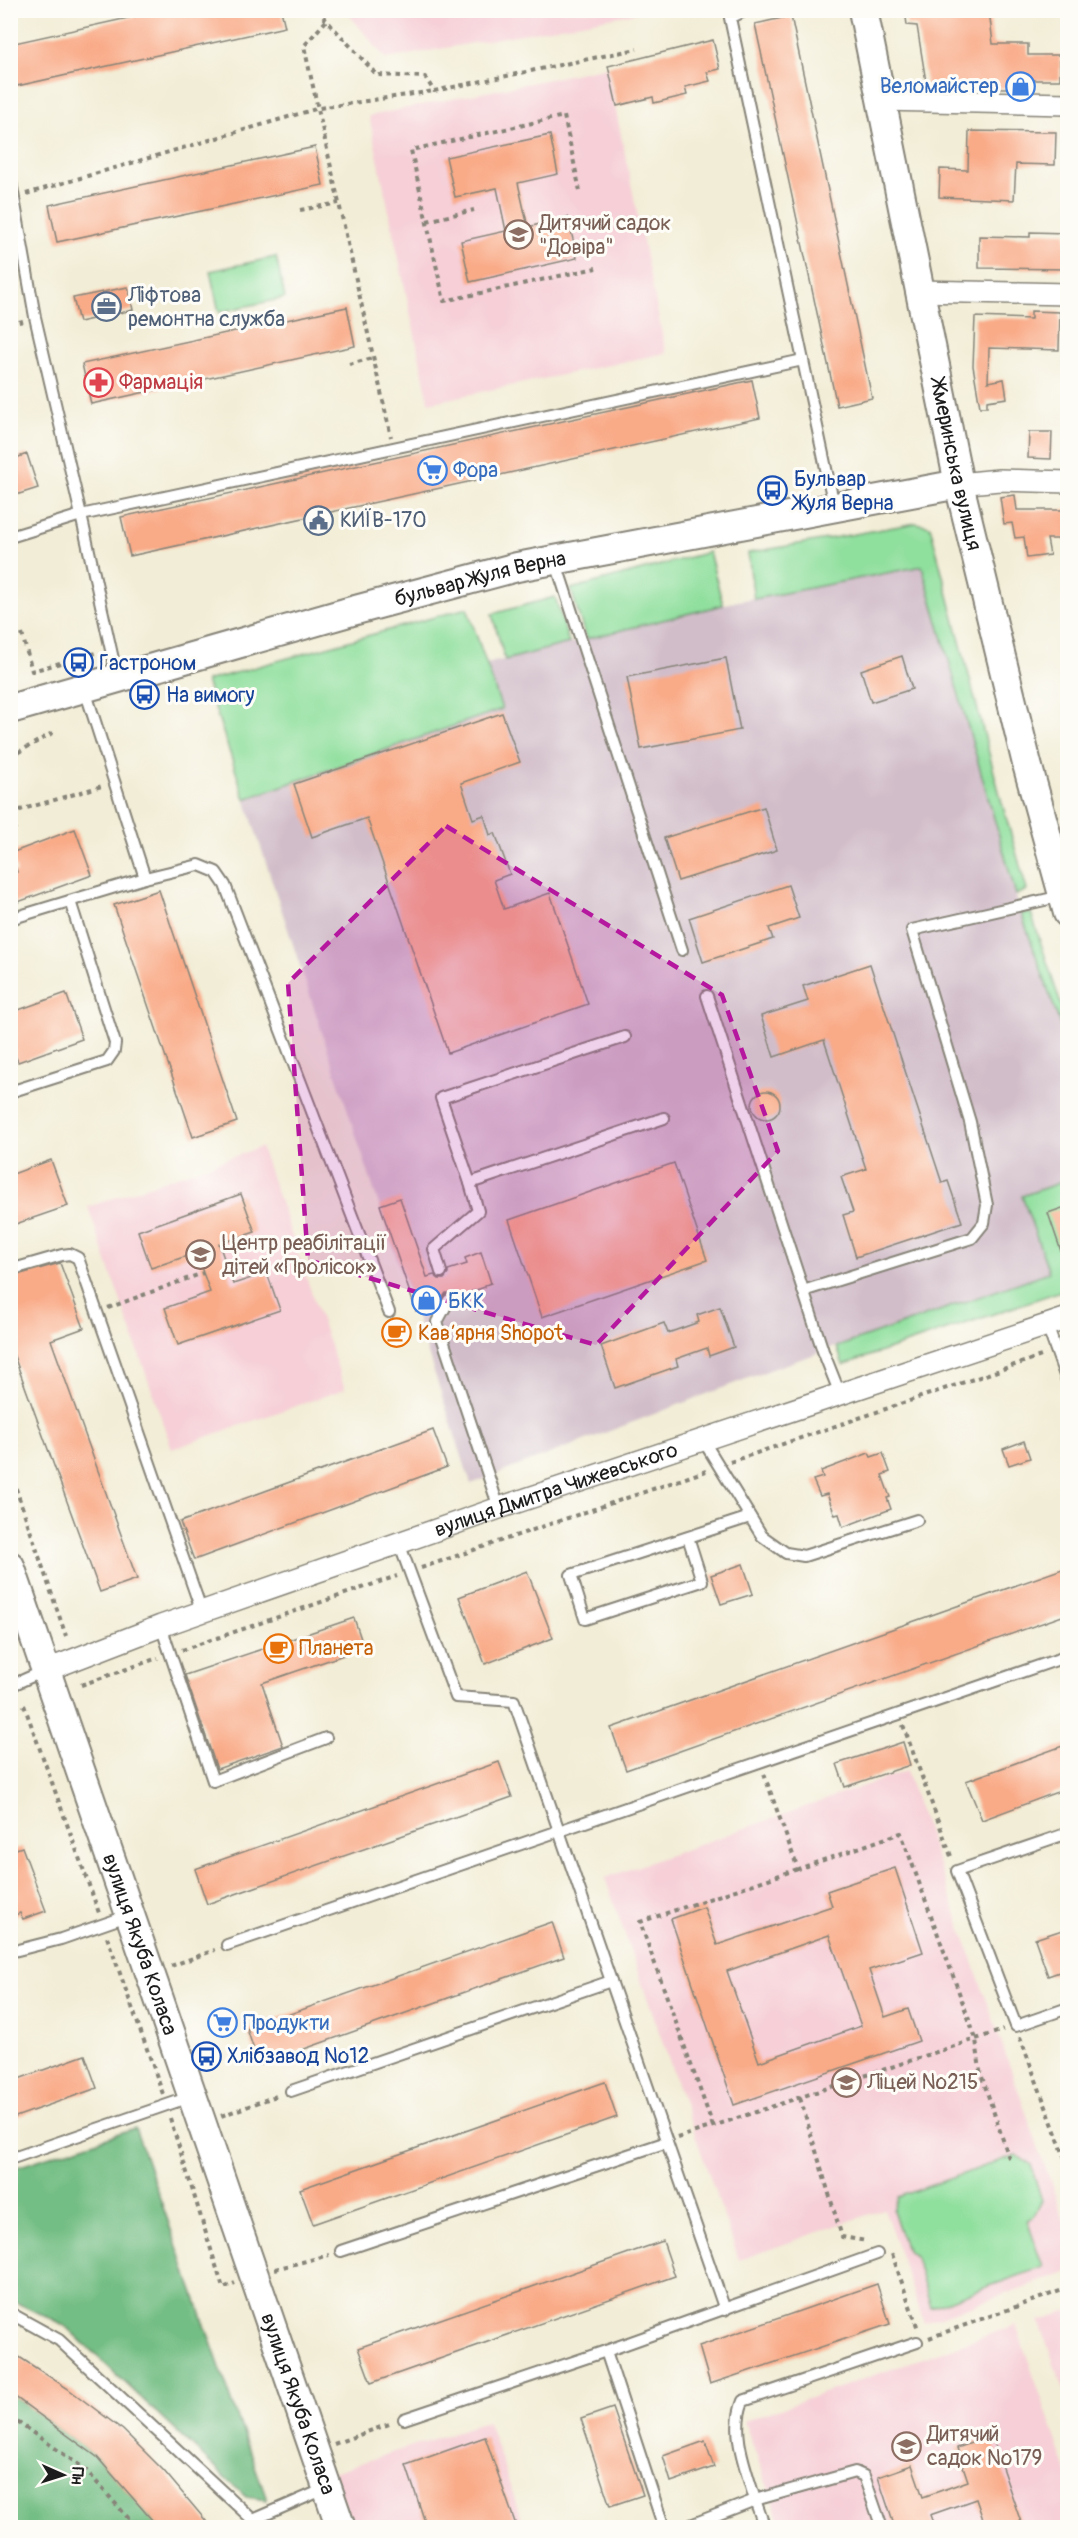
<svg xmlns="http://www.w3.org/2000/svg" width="1078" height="2538" font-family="Pangolin,sans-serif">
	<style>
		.built { fill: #f6cfd7 }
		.industrial { fill: #d1bdc9 }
		.green { fill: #8fdf9d; stroke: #567e5c; stroke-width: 1.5 }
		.forest { fill: #73be84; stroke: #486d50; stroke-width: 1.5 }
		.building { fill: #f9aa87; fill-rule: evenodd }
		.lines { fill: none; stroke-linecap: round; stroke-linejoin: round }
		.lane-casing { stroke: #878479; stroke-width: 14 }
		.street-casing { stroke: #878479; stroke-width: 24 }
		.secondary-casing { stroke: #878479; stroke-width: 32 }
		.path { stroke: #878479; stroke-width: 4; stroke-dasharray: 4.5 4.5; stroke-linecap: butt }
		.lane { stroke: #fff; stroke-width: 10 }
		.street { stroke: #fff; stroke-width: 21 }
		.secondary { stroke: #fff; stroke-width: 28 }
		.marked { fill: #b5179e; fill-opacity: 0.2; stroke: #b5179e; stroke-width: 4.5; stroke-dasharray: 12 8; stroke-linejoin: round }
		.labels { text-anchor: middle; stroke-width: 6; stroke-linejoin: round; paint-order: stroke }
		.shop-label { font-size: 21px; fill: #366cbe; stroke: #fdfcf7; text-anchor: start }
		.education-label { font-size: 21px; fill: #785e54; stroke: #fdfcf7; text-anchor: start }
		.service-label { font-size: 21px; fill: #4e5e75; stroke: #fdfcf7; text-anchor: start }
		.health-label { font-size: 21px; fill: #be3a42; stroke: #fdfcf7; text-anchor: start }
		.street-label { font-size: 21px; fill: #1c1c1c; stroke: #fdfcf7 }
		.transit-label { font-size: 21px; fill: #164399; stroke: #fdfcf7; text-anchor: start }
		.food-label { font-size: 21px; fill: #c56008; stroke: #fdfcf7; text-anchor: start }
	</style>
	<rect width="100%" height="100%" fill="#fdfcf7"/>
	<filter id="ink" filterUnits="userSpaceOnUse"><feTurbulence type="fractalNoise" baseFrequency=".0167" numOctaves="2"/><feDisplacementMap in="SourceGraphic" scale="12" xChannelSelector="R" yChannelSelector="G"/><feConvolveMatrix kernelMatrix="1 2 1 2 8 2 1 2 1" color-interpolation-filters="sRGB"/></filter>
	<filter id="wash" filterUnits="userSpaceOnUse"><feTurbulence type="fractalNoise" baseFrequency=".008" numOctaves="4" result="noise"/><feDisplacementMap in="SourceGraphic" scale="24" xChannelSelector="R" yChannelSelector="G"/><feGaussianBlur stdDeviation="1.35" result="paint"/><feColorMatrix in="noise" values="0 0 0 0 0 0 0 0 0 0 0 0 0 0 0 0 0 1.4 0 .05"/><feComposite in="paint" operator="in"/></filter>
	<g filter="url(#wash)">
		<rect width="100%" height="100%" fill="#f2edd6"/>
		<g class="built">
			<polygon points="346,11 647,11 386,59"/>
			<polygon points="607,67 666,353 429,403 369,116"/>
			<polygon points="261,1147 345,1389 172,1449 88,1207"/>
			<polygon points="906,1771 1067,2229 1067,2272 924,2323 884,2209 739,2260 605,1878"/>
			<polygon points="1067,2311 1068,2311 1067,2401 1039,2321"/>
			<polygon points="1016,2325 1067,2471 1067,2527 782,2527 744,2421"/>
			<polygon points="488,2421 524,2527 352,2527 333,2472"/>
		</g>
		<polygon class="industrial" points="922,566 1018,905 1067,1044 1067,1180 1022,1196 1050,1272 775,1368 471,1484 245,799 502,709 486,664 738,601"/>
		<g class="green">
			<polygon points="276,257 285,298 219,312 210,271"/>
			<polygon points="916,523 930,526 1002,803 1027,890 1016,895 922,566 754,599 748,553"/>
			<polygon points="709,552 723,605 586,639 571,589"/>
			<polygon points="555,597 569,643 505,660 492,614"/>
			<polygon points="467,608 502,709 245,799 206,681"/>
			<polygon points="1021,913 1031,913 1067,1023 1067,1044"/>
			<polygon points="1067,1180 1067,1289 843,1365 837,1347 1049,1272 1022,1196"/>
			<polygon points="1016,2155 1031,2165 1042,2201 1033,2217 1027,2220 1043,2267 931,2307 915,2257 906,2250 893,2210 898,2197"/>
		</g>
		<g class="forest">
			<polygon points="135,2128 267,2500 246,2497 65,2326 11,2300 11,2169"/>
			<polygon points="10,2393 97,2457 159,2527 11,2527"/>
		</g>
		<g id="blocks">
			<g class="building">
				<polygon points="164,10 281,10 285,27 17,86 10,57 10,44"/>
				<polygon points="905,10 989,10 993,44 1028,44 1028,55 1060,55 1060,80 1028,80 1028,90 1010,90 1010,88 927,88 917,26 907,25"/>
				<polygon points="791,16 872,398 837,406 755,24"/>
				<polygon points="713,40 720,69 707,72 710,81 685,87 687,95 654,103 653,97 617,106 608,66"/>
				<polygon points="969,131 1056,132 1055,165 1016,164 1014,200 939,197 940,169 968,170"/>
				<polygon points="550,135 558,174 518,183 528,227 568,217 577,258 470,282 461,241 506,231 497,188 455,197 446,157"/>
				<polygon points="315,147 323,185 57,242 49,205"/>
				<polygon points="1030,232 1066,233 1066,269 979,268 979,236 1030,237"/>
				<polygon points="128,287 133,310 79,322 73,298"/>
				<polygon points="347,307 355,346 91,404 82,364"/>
				<polygon points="1031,311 1060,312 1059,350 989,348 988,382 1004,379 1007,398 987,401 987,407 980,407 973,366 975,317 1031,319"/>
				<polygon points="752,380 760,418 130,556 121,517"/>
				<polygon points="1029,432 1052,432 1051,459 1028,458"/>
				<polygon points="27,454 38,488 10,497 10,460"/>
				<polygon points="1015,495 1017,510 1068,510 1068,539 1047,539 1050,555 1027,558 1024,537 1015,538 1012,523 1004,524 1000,497"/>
				<polygon points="902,656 912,689 871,702 861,670"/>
				<polygon points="726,658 740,730 641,749 627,677"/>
				<polygon points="502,713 520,762 461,783 473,819 484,815 490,835 495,833 510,874 494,880 504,909 550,893 588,1004 448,1053 367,818 312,837 294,784"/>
				<polygon points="764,807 777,850 678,881 664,838"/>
				<polygon points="75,829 92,875 10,905 10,874 17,872 11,853"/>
				<polygon points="788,885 799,918 769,928 773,939 703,962 689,918"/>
				<polygon points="159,890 237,1122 193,1137 114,905"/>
				<polygon points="870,964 942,1183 948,1181 962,1222 856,1257 843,1215 853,1212 841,1177 866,1169 824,1040 774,1057 761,1016 808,1001 803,986"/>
				<polygon points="66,993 82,1039 18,1062 15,1055 10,1057 10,1013"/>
				<circle cx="766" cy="1105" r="14"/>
				<polygon points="51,1160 68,1206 10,1226 10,1175"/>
				<polygon points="674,1163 707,1260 542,1317 509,1220"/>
				<polygon points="241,1194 255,1232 219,1244 233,1284 267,1273 280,1310 178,1345 165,1308 210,1292 196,1253 151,1268 138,1231"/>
				<polygon points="400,1198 427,1277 434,1275 439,1279 444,1279 448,1274 448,1270 467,1264 465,1258 481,1252 491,1283 485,1285 485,1287 456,1297 452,1293 446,1293 439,1303 416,1311 380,1205"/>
				<polygon points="1068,1206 1068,1262 1065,1263 1048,1213"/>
				<polygon points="60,1263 84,1328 51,1340 137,1579 100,1592 10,1345 10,1277"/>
				<polygon points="720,1307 734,1347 709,1356 707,1348 676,1359 678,1366 615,1388 601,1346 664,1323 668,1333 699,1322 697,1315"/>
				<polygon points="433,1430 447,1467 194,1560 180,1522"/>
				<polygon points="1024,1441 1030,1458 1009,1465 1003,1449"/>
				<polygon points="869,1453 871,1457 883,1453 890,1472 882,1475 890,1497 887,1498 891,1509 843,1527 839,1514 835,1515 827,1494 820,1496 813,1480 823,1477 821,1471"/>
				<polygon points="743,1564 753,1594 721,1604 711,1575"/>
				<polygon points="1068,1567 1068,1614 626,1770 611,1728"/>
				<polygon points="527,1571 553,1638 485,1664 459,1597"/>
				<polygon points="354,1618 364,1648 262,1683 283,1746 217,1769 185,1675"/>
				<polygon points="903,1742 910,1765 845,1787 837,1764"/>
				<polygon points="1068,1744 1068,1788 982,1820 966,1781"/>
				<polygon points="499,1762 512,1797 207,1904 195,1869"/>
				<polygon points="22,1847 46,1911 23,1919 20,1913 10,1917 10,1851"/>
				<path d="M 895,1868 L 923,1952 L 869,1970 L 885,2017 L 908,2009 L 919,2041 L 734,2105 L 671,1919 L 704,1907 L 717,1945 L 832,1906 L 827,1891 ZM 829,1935 L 861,2026 L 759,2062 L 727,1971 Z"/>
				<polygon points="552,1922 564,1957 259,2065 247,2029"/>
				<polygon points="1068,1928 1068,1969 1048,1976 1035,1939"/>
				<polygon points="85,2055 97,2088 10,2119 10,2082"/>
				<polygon points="605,2082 617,2117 313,2224 300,2189"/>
				<polygon points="663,2241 675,2276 371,2383 358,2348"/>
				<polygon points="877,2284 890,2324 710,2384 699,2346"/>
				<polygon points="10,2351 67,2388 123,2430 164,2471 212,2528 159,2528 97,2457 10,2393"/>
				<polygon points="613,2408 643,2495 610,2506 581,2419"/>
				<polygon points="991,2436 1023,2528 986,2528 976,2499 930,2515 935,2528 895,2528 878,2477 912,2465 923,2497 968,2481 957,2448"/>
				<polygon points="485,2437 517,2528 427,2528 406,2465"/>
				<polygon points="705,2441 714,2467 671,2482 663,2456"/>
			</g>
		</g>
	</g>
	<g filter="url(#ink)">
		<use href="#blocks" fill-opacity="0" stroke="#878479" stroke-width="1.5"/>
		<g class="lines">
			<defs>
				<g id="lane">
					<polyline points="746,10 730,18 834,506"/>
					<polyline points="10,176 35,317 81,515 10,537"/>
					<polyline points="555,560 682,950"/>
					<polyline points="117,677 81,515 803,360"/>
					<polyline points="85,690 145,878"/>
					<polyline points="10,919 145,878 199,865 216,872 225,885 389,1312"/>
					<polyline points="707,996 823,1351 840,1394"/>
					<polyline points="625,1037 441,1098 470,1183 664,1118"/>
					<polyline points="10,1092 107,1061 114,1051 115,1043 70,901"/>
					<polyline points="10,1270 62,1255 70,1254 78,1258 202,1612"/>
					<polyline points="441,1272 434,1249 478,1211 470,1183"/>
					<polyline points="803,1291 972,1238 984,1223 987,1205 970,1122 912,930 1062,896"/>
					<polyline points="449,1300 437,1322 499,1508"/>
					<polyline points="1047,1325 1068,1384"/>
					<polyline points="703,1440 762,1536 786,1553 804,1556 917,1520"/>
					<polyline points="688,1537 702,1581 585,1619 571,1575 750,1517"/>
					<polyline points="399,1543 456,1697 514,1701 725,2310"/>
					<polyline points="161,1626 213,1781 326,1738"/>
					<polyline points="10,1686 46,1670"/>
					<polyline points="1068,1833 957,1871 1016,2026 1068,2008"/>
					<polyline points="227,1945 1068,1656"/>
					<polyline points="10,1952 61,1939 130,1915"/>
					<polyline points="291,2091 611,1981"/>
					<polyline points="10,2159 190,2097"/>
					<polyline points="341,2251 667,2142"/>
					<polyline points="10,2313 59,2340 253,2520 256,2528"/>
					<polyline points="606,2351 664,2528"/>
					<polyline points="404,2419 606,2351 877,2254"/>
					<polyline points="253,2520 327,2488"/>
					<polyline points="683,2528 755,2500 765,2528"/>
					<path d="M 882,2528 L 864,2476 L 855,2472 L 755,2500 C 746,2468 730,2433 743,2401 L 917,2342"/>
				</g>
				<g id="street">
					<polyline points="881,100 1068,104"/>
					<polyline points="918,291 1068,294"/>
					<polyline points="959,484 999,480 1068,482"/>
					<path id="s1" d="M 47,1670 L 161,1626 L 499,1508 L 1068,1318"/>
				</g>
				<g id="secondary">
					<path id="s2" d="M 863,10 L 959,484 L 1027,764 L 1068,913"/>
					<path id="s3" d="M 10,709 L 352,611 L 517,567 L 959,484"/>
					<path id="s4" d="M 10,1566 L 341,2528"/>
				</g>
			</defs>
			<use href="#lane" class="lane-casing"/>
			<use href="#street" class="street-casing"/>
			<use href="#secondary" class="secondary-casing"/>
			<g class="path">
				<polyline points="317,10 377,75 425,77 434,91 637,49"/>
				<polyline points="52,11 53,10"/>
				<polyline points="326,21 304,46 391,437"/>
				<polyline points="580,191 564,116 411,150 444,301 596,268"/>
				<polyline points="26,194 319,108 434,91"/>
				<polyline points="300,210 339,203"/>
				<polyline points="427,221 474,210"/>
				<polyline points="10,324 23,321"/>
				<polyline points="349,364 373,358"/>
				<polyline points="22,634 32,671 99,652"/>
				<polyline points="10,757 54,732"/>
				<polyline points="10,813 102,786"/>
				<polyline points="10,817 16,831 10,833"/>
				<polyline points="10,977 14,987 10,988"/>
				<polyline points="108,1308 203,1273"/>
				<polyline points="730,1462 1044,1355"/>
				<polyline points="10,1471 66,1636"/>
				<polyline points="421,1568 706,1471"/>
				<polyline points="182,1650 397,1576"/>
				<polyline points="81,1685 158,1658"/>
				<polyline points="24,1705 99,1913"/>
				<polyline points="903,1725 952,1859"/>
				<polyline points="764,1774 798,1869 901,1833 976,2039 980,2071 1009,2158"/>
				<polyline points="107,1937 163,2094"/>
				<polyline points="171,1966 215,1950"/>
				<polyline points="1020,2037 1068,2166"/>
				<polyline points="800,2098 842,2237 867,2241"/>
				<polyline points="221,2116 279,2095"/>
				<polyline points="170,2118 223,2288 235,2283"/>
				<polyline points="713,2126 640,1922 798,1869"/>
				<polyline points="677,2138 1003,2030"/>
				<polyline points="892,2254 918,2329"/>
				<polyline points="275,2269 329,2255"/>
				<polyline points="929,2338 1068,2288"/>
				<polyline points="10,2417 85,2469 137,2528"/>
				<polyline points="334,2444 392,2423"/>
			</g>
			<use href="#lane" class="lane"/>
			<use href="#street" class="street"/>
			<use href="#secondary" class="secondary"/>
		</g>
	</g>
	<path class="marked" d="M 446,826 L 722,995 L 778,1151 L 596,1345 L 308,1260 L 288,983 Z"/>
	<defs>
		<symbol id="shop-ring" viewBox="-11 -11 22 22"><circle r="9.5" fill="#fdfcf7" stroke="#3f7fe0" stroke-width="1.5"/><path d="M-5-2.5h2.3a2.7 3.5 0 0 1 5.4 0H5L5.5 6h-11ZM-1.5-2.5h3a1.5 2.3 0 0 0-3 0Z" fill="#3f7fe0"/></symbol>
		<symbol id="school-ring" viewBox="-11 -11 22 22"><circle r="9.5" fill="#fdfcf7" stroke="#8d6e63" stroke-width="1.5"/><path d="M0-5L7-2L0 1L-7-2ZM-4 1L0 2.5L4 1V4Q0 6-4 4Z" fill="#8d6e63"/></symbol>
		<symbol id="office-ring" viewBox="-11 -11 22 22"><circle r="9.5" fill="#fdfcf7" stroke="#5c6f8a" stroke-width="1.5"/><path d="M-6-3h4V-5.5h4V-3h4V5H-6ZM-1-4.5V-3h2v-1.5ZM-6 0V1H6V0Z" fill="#5c6f8a"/></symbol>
		<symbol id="pharmacy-ring" viewBox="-11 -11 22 22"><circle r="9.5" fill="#fdfcf7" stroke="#e0444e" stroke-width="1.5"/><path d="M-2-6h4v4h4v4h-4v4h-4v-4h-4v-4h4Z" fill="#e0444e"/></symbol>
		<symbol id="supermarket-ring" viewBox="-11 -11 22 22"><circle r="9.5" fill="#fdfcf7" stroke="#3f7fe0" stroke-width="1.5"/><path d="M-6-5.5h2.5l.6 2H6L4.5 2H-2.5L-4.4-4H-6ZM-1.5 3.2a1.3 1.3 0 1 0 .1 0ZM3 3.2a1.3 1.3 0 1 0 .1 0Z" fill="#3f7fe0"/></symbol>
		<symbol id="bus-ring" viewBox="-11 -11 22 22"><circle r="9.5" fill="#fdfcf7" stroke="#1a4fb4" stroke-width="1.5"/><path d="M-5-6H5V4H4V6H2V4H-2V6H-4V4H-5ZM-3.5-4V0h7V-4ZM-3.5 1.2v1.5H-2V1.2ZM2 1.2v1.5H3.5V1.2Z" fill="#1a4fb4"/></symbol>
		<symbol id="civic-ring" viewBox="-11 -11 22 22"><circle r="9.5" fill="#fdfcf7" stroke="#5c6f8a" stroke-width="1.5"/><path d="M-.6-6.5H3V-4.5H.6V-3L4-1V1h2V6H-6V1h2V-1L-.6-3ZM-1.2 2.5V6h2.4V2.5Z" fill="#5c6f8a"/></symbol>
		<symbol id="cafe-ring" viewBox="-11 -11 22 22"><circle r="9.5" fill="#fdfcf7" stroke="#e8710a" stroke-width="1.5"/><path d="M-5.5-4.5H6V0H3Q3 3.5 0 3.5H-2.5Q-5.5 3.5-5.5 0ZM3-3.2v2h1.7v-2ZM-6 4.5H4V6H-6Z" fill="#e8710a"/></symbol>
	</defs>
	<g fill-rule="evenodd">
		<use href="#shop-ring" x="1004" y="70" width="33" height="33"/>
		<use href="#school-ring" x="502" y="218" width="33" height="33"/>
		<use href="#office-ring" x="90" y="290" width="33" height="33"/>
		<use href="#pharmacy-ring" x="82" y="366" width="33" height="33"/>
		<use href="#supermarket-ring" x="416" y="454" width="33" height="33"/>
		<use href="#bus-ring" x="756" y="474" width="33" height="33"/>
		<use href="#civic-ring" x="302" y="504" width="33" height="33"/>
		<use href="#bus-ring" x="62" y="646" width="33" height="33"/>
		<use href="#bus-ring" x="128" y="678" width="33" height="33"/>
		<use href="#school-ring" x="184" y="1238" width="33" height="33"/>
		<use href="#shop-ring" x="410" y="1284" width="33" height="33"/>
		<use href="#cafe-ring" x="380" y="1316" width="33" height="33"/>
		<use href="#cafe-ring" x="262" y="1632" width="33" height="33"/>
		<use href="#supermarket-ring" x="206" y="2006" width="33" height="33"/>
		<use href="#bus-ring" x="190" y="2040" width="33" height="33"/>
		<use href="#school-ring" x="830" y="2066" width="33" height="33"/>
		<use href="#school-ring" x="890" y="2430" width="33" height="33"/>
	</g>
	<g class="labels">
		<g class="shop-label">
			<text x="999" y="93" text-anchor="end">Веломайстер</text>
			<text x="453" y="477">Фора</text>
			<text x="448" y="1308">БКК</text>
			<text x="243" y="2030">Продукти</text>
		</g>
		<g class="education-label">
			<text x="539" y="230">Дитячий садок<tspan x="539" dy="24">"Довіра"</tspan></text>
			<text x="222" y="1250">Центр реабілітації<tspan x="222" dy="24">дітей «Пролісок»</tspan></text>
			<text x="867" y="2089">Ліцей №215</text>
			<text x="927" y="2441">Дитячий<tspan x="927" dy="24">садок №179</tspan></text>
		</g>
		<g class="service-label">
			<text x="128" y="302">Ліфтова<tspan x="128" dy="24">ремонтна служба</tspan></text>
			<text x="340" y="527">КИЇВ-170</text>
		</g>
		<g class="health-label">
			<text x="119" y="389">Фармація</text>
		</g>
		<g class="street-label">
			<text dy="7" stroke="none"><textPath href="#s2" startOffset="464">Жмеринська вулиця</textPath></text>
			<text dy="7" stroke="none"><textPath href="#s3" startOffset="488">бульвар Жуля Верна</textPath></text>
			<text dy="7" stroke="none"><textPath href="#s1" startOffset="540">вулиця Дмитра Чижевського</textPath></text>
			<text dy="7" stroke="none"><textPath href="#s4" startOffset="400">вулиця Якуба Коласа</textPath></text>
			<text dy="7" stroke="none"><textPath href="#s4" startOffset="886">вулиця Якуба Коласа</textPath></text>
		</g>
		<g class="transit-label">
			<text x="794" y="486">Бульвар<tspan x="794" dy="24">Жуля Верна</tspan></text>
			<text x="99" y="670">Гастроном</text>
			<text x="166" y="702">На вимогу</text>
			<text x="227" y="2063">Хлібзавод №12</text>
		</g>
		<g class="food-label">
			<text x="418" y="1340">Кавʼярня Shopot</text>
			<text x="299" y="1655">Планета</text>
		</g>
	</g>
	<rect width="1078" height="2538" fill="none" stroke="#fdfcf7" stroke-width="36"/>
	<g transform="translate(63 2475) rotate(93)" stroke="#fdfcf7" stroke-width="4.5" paint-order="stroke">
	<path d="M0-4.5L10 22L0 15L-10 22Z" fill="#1c1c1c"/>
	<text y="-9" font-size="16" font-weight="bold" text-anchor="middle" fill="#1c1c1c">Пн</text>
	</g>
</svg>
